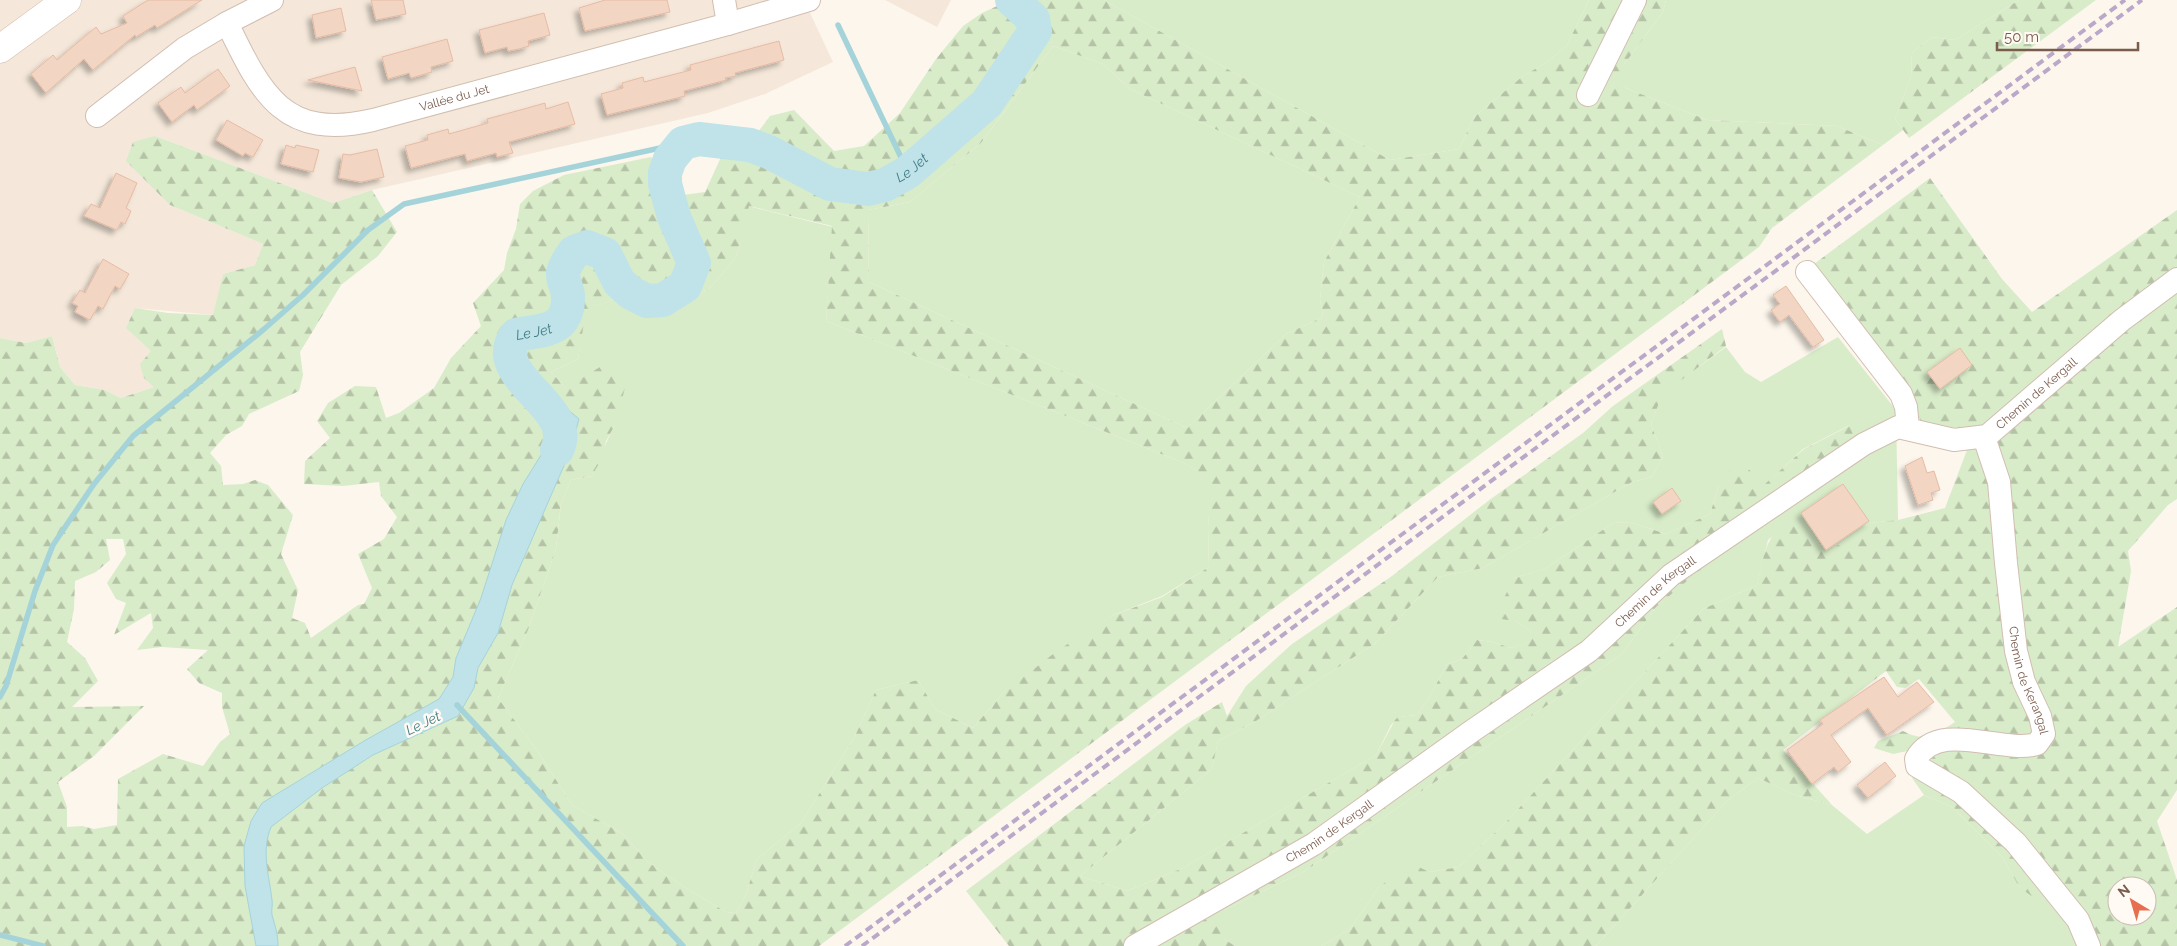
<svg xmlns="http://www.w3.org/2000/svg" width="2177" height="946" font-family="Raleway,sans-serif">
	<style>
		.residential { fill: #f5e8da }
		.green { fill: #d8ecc9 }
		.forest { fill: url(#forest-firs); fill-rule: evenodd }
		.water { fill: #bfe3e8; stroke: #a5d3da }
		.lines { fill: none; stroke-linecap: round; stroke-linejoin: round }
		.stream { stroke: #a5d3da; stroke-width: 5.5 }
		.river { stroke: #bfe3e8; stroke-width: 34 }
		.building { fill: #f3d5c3; stroke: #e6bba3; filter: url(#shadow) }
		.street-casing { stroke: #d1beb0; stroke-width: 24 }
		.secondary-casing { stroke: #d6c0b0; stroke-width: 29 }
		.street { stroke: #fff; stroke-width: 22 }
		.secondary { stroke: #fff; stroke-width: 28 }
		.rail { stroke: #b9a8c9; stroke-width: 4; stroke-dasharray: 8 5; stroke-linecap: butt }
		.labels { text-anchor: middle; stroke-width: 5; stroke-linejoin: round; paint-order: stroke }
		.street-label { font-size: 12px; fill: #7a5c4d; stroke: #fffaf3 }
		.water-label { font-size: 14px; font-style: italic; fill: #437c86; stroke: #fffaf3 }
	</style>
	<defs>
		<pattern id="forest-firs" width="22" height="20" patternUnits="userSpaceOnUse" patternTransform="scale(1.25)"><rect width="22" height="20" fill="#d8ecc9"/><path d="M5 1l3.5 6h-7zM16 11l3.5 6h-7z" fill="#b4c2a5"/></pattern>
		<filter id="shadow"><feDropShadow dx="-4.5" dy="4.5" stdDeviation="2.5" flood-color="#0004"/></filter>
	</defs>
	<rect width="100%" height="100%" fill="#fdf6ec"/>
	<g class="residential">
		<polygon points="0,0 804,0 833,62 765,94 708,113 372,190 333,203 155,136 170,205 263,244 255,265 223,274 214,315 135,308 152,351 154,387 121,398 105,390 75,385 60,367 52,336 26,343 0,338"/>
		<polygon points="885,0 951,0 937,27"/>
	</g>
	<g class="green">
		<polygon points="1104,0 1589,0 1567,45 1547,62 1523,76 1474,117 1459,149 1390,160"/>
		<polygon points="1666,0 2019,0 1955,40 1932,37 1912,53 1911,77 1895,119 1903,130 1883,145 1837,126 1707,120 1623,87 1623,66 1663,12"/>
		<polygon points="1053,46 1103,64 1130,89 1360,197 1324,262 1320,299 1323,317 1286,334 1187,428 869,282 868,210 910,202 981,143"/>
		<path d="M 748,206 L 833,227 L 826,321 L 1184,463 L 1212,479 L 1208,528 L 1209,567 L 1162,596 L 1111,616 L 1003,693 L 973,728 L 935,709 L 918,680 L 876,690 L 855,736 L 801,823 L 757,859 L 746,894 L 736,913 L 726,912 L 684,887 L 648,862 L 623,834 L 572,805 L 539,753 L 498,698 L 528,630 L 556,549 L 561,503 L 571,480 L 592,476 C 601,459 605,442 615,425 L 566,388 L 551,372 L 578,359 L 585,311 L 619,297 L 646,317 L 677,311 L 712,286 L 736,257 Z"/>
		<polygon points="1838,337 1896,410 1898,520 1870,523 1825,554 1799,515 1768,540 1757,585 1703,609 1508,820 1459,867 1429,872 1379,887 1350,929 1321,946 1235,946 1224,939 1224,910 1305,871 1622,654 1656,607 1717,554 1850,425 1803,449 1756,493 1719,485 1710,514 1666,534 1630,522 1613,523 1545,569 1514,578 1516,621 1531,631 1529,642 1511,648 1493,642 1477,640 1462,659 1447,664 1429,698 1417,715 1399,717 1391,725 1376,755 1183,868 1127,891 1080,876 1212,769 1218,741 1256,721 1374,644 1438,577 1483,568 1632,482 1652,477 1663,457 1651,424 1662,394 1726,347 1745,372 1761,382"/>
		<polygon points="1758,778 1795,795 1832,805 1867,834 1924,795 1952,807 2003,858 2019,887 2059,905 2079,946 1596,946 1727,801"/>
	</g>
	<g class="forest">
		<path d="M 1010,0 L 1104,0 L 1390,160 L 1459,149 L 1474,117 L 1523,76 L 1547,62 L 1567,45 L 1589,0 L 1666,0 L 1663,12 L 1623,66 L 1623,87 L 1707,120 L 1837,126 L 1883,145 L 1772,228 L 1759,247 L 819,946 L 0,946 L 0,338 L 26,343 L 52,336 L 60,367 L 75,385 L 105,390 L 121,398 L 154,387 L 144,378 L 140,364 L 151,351 L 126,328 L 135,308 L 168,313 L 213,315 L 223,274 L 255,265 L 263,244 L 170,205 L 126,161 L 133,142 L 155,136 L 333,203 L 372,190 L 397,232 L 378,256 L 341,285 L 300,352 L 303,375 L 299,391 L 249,414 L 242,426 L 226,435 L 210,453 L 221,466 L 223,485 L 243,484 L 255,480 L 268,485 L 293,515 L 281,554 L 298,590 L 292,618 L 305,623 L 311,638 L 358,605 L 364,604 L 372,588 L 358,554 L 384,539 L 397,517 L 381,496 L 379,482 L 343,486 L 304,484 L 305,461 L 330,438 L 317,421 L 328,403 L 355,386 L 376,387 L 386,418 L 399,413 L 434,388 L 451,358 L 481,326 L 473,303 L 504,270 L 507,253 L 516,229 L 520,204 L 533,191 L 564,175 L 651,157 L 683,195 L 705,192 L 722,155 L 737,160 L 770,116 L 794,110 L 834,151 L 864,146 L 900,113 L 936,59 L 963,26 L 982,13 ZM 1053,46 L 1103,64 L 1130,89 L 1360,197 L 1324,262 L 1320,299 L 1323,317 L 1286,334 L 1187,428 L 869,282 L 868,210 L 910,202 L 981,143 ZM 749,206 L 832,226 L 826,321 L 1184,463 L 1211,479 L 1208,528 L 1209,567 L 1162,597 L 1111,616 L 1057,651 L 1003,693 L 973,728 L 935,709 L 918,680 L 876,690 L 855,736 L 801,823 L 757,859 L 746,894 L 736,913 L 726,912 L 684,887 L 648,862 L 623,834 L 572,805 L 539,753 L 498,698 L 528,630 L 556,549 L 561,503 L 571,480 L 592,476 L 603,456 L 606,441 L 615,425 L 625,388 L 608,362 L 566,388 L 551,372 L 578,359 L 586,311 L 619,297 L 646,317 L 677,311 L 712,286 L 736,257 ZM 106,539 L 123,539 L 126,554 L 107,583 L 116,599 L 126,603 L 114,635 L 151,613 L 153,628 L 137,650 L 162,647 L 208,650 L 187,669 L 199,683 L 222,693 L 222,707 L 230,734 L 220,742 L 203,766 L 163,754 L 118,779 L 117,825 L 94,829 L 82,826 L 67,827 L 67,807 L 58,782 L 94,756 L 144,706 L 72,707 L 98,681 L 85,658 L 67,642 L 74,609 L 75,581 L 96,572 L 110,560 Z"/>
		<polygon points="2019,0 2096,0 1909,138 1895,119 1911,77 1912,53 1932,37 1955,40"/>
		<path d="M 1930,178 L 2002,279 L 2032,312 L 2177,210 L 2177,499 L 2168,505 L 2128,551 L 2131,571 L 2118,647 L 2177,607 L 2177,790 L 2157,821 L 2177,880 L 2177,946 L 2099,946 L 2059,905 L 2037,900 L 2019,887 L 2003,858 L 1952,807 L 1924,795 L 1912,778 L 1932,760 L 1907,751 L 1893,754 L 1874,748 L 1878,741 L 1903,731 C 1924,743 1936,734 1955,722 L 1919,679 L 1905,688 L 1897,687 L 1886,671 L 1783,750 L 1832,805 L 1795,795 L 1758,778 L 1727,801 L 1596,946 L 1321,946 L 1350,929 L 1379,887 L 1411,863 L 1429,872 L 1459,867 L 1508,820 L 1703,609 L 1757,585 C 1766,550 1764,533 1799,515 L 1825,554 L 1870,523 L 1898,520 L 1945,508 L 1975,429 L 1922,425 L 1908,385 L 1814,264 ZM 2117,886 L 2147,886 L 2147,916 L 2117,916 Z"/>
		<polygon points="1722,329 1726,346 1662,395 1651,424 1663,457 1652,477 1632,482 1483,568 1438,577 1374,644 1256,721 1218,741 1212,769 1080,876 1127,891 1183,868 1376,755 1395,720 1398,717 1417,715 1429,698 1447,664 1462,659 1477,640 1493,642 1511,648 1528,642 1531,631 1516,621 1494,618 1514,578 1545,569 1613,523 1630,522 1666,534 1710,514 1719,485 1730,470 1750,470 1756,492 1804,449 1851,425 1854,441 1656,607 1622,654 1305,871 1224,910 1224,939 1235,946 1009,946 966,891 1185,725 1222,702 1227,716 1246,686 1292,644 1392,576 1488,501 1583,433 1613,406"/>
	</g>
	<path class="water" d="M 559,402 L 579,419 L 570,452 L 512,585 L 498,633 L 478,668 L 474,688 L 458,716 L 373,755 L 322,788 L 271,827 C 261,852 269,874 272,900 C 273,905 271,910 272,915 C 275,926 278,934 278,946 L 256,946 L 245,886 L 244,846 L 251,821 L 262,803 L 364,741 L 439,699 L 453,677 L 456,658 L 481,598 L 506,520 L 523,484 L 546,447 L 546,424 L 539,415 Z"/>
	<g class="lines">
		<g class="stream">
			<polyline points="838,25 908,172"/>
			<polyline points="0,697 6,686 35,591 53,545 94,484 133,436 263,330 303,295 368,230 404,204 683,143"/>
			<polyline points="457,705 683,946"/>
			<polyline points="0,935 43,946"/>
		</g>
		<path class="river" id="s1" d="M 557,450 C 579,406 486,378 516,335 C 543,330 569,332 568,296 C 568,289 562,280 563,273 C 564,266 570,258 574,252 L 587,247 L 605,254 L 619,282 L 631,293 L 647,301 L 663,300 L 685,286 L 694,263 L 674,217 L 665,184 L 665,173 L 670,159 L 683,143 L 699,139 L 750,145 L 769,152 L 830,184 L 868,189 L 885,185 L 908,172 L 987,103 L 1035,31 L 1033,19 L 1012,0"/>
	</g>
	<g class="building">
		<polygon points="148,0 202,0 157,28 155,25 136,37 135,35 93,70 84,59 46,93 31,74 53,55 57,60 96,27 101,34 127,23 123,16"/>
		<polygon points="371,0 403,0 406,14 376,20"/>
		<polygon points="605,0 667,0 670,12 585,31 579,8"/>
		<polygon points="341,8 346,31 316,38 312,15"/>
		<polygon points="544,13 550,35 528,41 529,46 519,49 508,51 507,47 485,53 479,30"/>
		<polygon points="447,39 453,61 431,67 432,72 411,78 409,73 388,79 382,57"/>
		<polygon points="779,41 784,60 735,73 736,76 725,78 726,80 684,91 685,96 607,115 601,94 623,88 622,83 643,77 644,82 691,70 690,65"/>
		<polygon points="355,67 362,91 308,80"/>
		<polygon points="218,69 230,86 197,110 194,105 172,122 158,103 181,87 185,93"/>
		<polygon points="568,102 575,124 509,142 513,153 497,157 496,153 467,161 465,154 411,168 405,146 428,140 427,135 448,129 449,134 488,123 487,119 524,109 545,103 546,109"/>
		<polygon points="227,120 263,140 253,157 245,153 243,156 216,140"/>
		<polygon points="286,145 295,148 296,145 319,150 313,172 281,164"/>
		<polygon points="377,149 384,177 361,182 339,178 343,154 350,155"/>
		<polygon points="116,173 137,183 126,208 131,211 125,224 121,222 117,230 84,216 91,204 100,208"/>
		<polygon points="103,259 129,274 120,289 115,286 103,309 98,306 90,320 75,312 78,306 72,303 80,290 85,293"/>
		<polygon points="1786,286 1824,340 1813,347 1789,315 1780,322 1771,310 1780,304 1773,295"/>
		<polygon points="1960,348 1972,365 1940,389 1927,372"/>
		<polygon points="1922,457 1927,473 1934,471 1940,490 1931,493 1933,500 1918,505 1905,466"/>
		<polygon points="1843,484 1869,521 1826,550 1801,513"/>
		<polygon points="1672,488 1681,501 1662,514 1653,502"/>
		<polygon points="1884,677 1898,697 1917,682 1934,702 1887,735 1868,708 1831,735 1851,762 1838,772 1834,767 1812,784 1787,750 1823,724 1820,720"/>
		<polygon points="1885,762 1896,776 1868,798 1857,785"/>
	</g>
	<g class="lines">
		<defs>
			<g id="street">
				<path id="s2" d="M 272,0 L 227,23 C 261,93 283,141 373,120 L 728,24 L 724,0"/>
				<polyline points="728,24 809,0"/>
				<polyline points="1588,95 1635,0"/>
				<polyline points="97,116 185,48 227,23"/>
				<polyline points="1807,272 1901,394 1906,407 1908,428"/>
				<path id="s3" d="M 1984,437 L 1999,482 L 2006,563 L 2016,651 L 2024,682 L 2040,716 L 2044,734 L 2037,744 C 2001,754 1939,719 1916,759 L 1917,766 L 1961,792 L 2016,843 L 2078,920 L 2089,946"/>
				<path id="s4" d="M 1135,946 L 1314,844 L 1472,731 L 1589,651 L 1671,575 L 1864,444 L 1898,427 L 1954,440 L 1987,436 L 2122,320 L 2177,279"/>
			</g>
			<polyline id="secondary" points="0,49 67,0"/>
		</defs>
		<use href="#street" class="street-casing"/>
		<use href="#secondary" class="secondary-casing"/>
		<use href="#street" class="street"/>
		<use href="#secondary" class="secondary"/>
		<g class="rail">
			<polyline points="845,946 2125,0"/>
			<polyline points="862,946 2142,0"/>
		</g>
	</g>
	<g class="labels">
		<g class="street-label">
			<text dy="4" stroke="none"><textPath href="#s2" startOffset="332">Vallée du Jet</textPath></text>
			<text dy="4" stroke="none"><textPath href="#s4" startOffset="1081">Chemin de Kergall</textPath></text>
			<text dy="4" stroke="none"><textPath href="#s4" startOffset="631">Chemin de Kergall</textPath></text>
			<text dy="4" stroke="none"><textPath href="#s3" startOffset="249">Chemin de Kerangal</textPath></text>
			<text dy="4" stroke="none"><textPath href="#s4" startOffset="226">Chemin de Kergall</textPath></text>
		</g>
		<g class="water-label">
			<text dy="5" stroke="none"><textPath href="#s1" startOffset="796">Le Jet</textPath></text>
			<text dy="5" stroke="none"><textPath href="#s1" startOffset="151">Le Jet</textPath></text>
			<text transform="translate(423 723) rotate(-26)" y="5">Le Jet</text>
		</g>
	</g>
	<g transform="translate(2132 901) rotate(322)"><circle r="24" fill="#fffaf3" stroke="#cabbb1"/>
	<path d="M0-4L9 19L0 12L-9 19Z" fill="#e76f51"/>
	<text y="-8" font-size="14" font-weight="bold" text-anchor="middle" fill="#7a5c4d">N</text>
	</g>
	<path d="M1997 42v8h141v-8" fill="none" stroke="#7a5c4d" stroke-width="2.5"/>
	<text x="2004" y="42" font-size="15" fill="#7a5c4d" stroke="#fffaf3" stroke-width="4" paint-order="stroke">50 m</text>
</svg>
